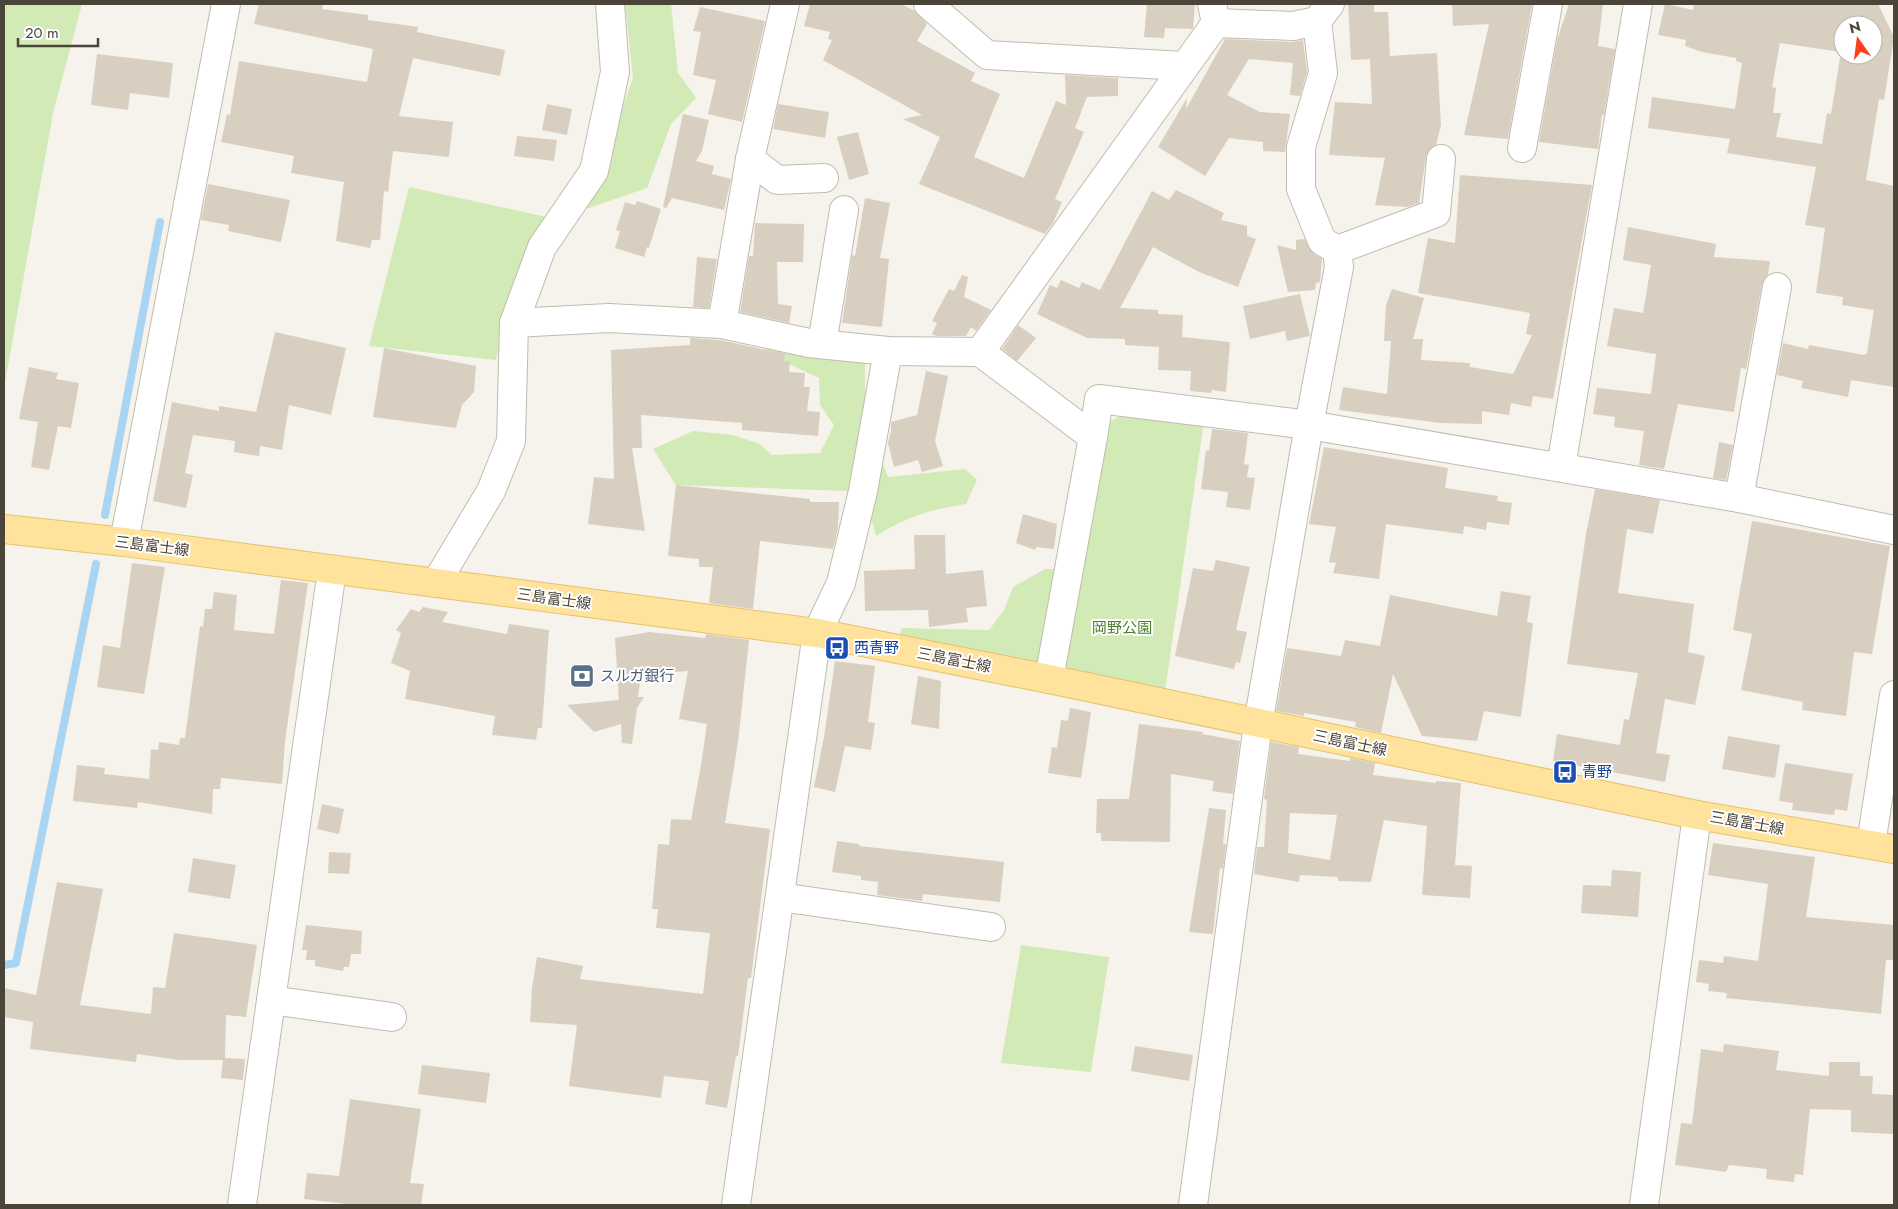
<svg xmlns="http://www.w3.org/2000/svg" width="1898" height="1209" font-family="Jost,'Noto Sans JP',sans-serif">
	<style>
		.green { fill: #d2eab5 }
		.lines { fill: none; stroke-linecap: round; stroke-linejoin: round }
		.stream { stroke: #a9d4f2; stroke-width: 8 }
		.building { fill: #d8cfc1; fill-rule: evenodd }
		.minor-casing { stroke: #c2bbae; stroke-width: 30 }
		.major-casing { stroke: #e6c16a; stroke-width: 30 }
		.minor { stroke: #fff; stroke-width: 28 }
		.major { stroke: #ffe39c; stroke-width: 28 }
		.labels { text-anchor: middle; stroke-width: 4; stroke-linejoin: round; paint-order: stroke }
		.street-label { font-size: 15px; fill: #4b4439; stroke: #fff }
		.park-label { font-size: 15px; fill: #4a7f2a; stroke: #fff }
		.transit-label { font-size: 15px; fill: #164399; stroke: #fff; text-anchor: start }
		.service-label { font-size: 15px; fill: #4e5e75; stroke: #fff; text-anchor: start }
	</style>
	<rect width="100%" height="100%" fill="#f6f3ec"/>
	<g class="green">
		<polygon points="4,4 82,4 53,113 4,388"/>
		<polygon points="625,4 671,4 678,73 696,98 671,124 647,188 586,209 633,78"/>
		<polygon points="409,187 551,218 511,288 496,360 369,346"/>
		<path d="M 768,340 L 865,349 L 865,418 L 888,477 L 965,469 L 977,480 L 966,504 C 933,509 905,517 876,536 L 873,524 L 847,491 L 676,485 L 653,449 L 693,431 L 733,435 L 760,444 L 772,455 L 820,453 L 834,425 L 820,405 L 819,378 L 765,353 Z"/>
		<polygon points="1126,413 1204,421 1165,691 1063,669 1105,424"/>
		<polygon points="1045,569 1063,569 1043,667 898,638 902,628 989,630 1004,610 1013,587"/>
		<polygon points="1021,945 1109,957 1091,1072 1001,1063"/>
	</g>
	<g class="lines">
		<g class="stream">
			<polyline points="105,515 160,222"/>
			<polyline points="4,965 16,963 96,564"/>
		</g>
	</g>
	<g class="building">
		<polygon points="259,4 323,4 322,9 368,15 368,20 418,27 417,32 505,50 500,76 413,58 399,116 453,122 449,157 393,151 388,192 384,191 380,240 372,240 370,248 336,241 344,182 291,173 294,156 221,142 227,114 230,115 239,61 367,82 373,49 254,24"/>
		<polygon points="810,4 901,4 915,11 927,24 917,41 975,73 971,81 1000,94 974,157 1024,178 1056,101 1066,105 1065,75 1118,78 1118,96 1087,97 1075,128 1084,132 1055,199 1062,202 1053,223 1045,234 919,184 940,137 903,119 922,115 823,60 832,40 828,39 830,32 804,26"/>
		<polygon points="1147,4 1195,4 1193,29 1165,28 1164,38 1144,37"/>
		<polygon points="1348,4 1374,4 1374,12 1388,12 1390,56 1437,53 1441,125 1436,145 1429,150 1426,157 1419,203 1407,207 1375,205 1385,158 1329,155 1335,102 1372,104 1370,59 1351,60"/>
		<polygon points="1452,4 1532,4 1508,139 1464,135 1489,24 1453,26"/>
		<polygon points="1569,4 1603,4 1598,46 1615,49 1604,115 1602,115 1598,149 1539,142 1557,40"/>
		<path d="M 1665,4 L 1693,10 L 1694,4 L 1878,4 L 1894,37 L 1884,100 L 1879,99 L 1866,180 L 1894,186 L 1894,387 L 1851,380 L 1848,397 L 1801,388 L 1803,381 L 1777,375 L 1783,343 L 1808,349 L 1809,345 L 1864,355 L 1867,353 L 1874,310 L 1842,305 L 1843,297 L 1816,293 L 1825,228 L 1805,225 L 1816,167 L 1727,153 L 1730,139 L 1648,128 L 1652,97 L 1735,109 L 1742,63 L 1736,61 L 1736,58 L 1702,52 L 1685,46 L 1686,40 L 1658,35 ZM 1843,25 L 1873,25 L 1873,55 L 1843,55 ZM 1780,43 L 1841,52 L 1831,114 L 1827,113 L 1822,144 L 1776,137 L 1781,113 L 1773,113 L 1776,88 L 1772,87 Z"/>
		<polygon points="700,7 765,21 742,122 708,114 716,80 693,75 701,32 693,31"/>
		<polygon points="1225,39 1292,42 1303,40 1307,72 1300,96 1290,95 1293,63 1249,59 1227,95 1260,112 1290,114 1285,152 1263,151 1263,142 1229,138 1205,176 1158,147 1187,98 1186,109"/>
		<polygon points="97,54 173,63 169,98 130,93 128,110 91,105"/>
		<polygon points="547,104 572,109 567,135 542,130"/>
		<polygon points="778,104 829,112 825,138 773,129"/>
		<polygon points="683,114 709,120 702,151 696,161 714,166 712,174 731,179 724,210 672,198 666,208 663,207"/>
		<polygon points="858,132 869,174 849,180 837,137"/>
		<polygon points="517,136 557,140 554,161 514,156"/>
		<polygon points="1460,175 1592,185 1553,399 1533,396 1531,407 1511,403 1509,415 1482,411 1482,424 1440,423 1339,410 1343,387 1387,394 1391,341 1384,341 1386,305 1392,289 1424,298 1413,339 1423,339 1421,360 1470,363 1470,367 1513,374 1532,335 1526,334 1530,313 1418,293 1428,238 1455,243"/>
		<polygon points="208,184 290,200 281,242 228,231 229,225 201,220"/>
		<polygon points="1176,190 1224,213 1221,220 1247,226 1247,236 1256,239 1238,287 1199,272 1153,247 1120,308 1158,310 1158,314 1183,315 1182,337 1230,342 1226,392 1212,390 1211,393 1190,391 1191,371 1158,370 1159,347 1125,345 1125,339 1087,338 1037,314 1050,285 1057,288 1061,280 1079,288 1082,282 1100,290 1152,191 1169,200"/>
		<polygon points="865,198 890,203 880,258 889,259 882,327 842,323 852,255 855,256"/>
		<polygon points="637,201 661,209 649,248 647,247 644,257 615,248 620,231 616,230 625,202 635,205"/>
		<polygon points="755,223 804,224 803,262 777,262 778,304 792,306 789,323 740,312 749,256 753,256"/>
		<polygon points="1628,227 1716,244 1714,257 1770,261 1768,275 1762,284 1746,369 1741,368 1734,412 1678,404 1664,469 1639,465 1644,431 1614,427 1615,417 1593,414 1597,388 1651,394 1656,354 1607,346 1614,308 1643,313 1651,265 1623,260"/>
		<polygon points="1305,239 1314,254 1322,259 1320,282 1316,283 1315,290 1288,292 1277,245 1296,250 1296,240"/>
		<polygon points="697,257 717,259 709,308 693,307"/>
		<polygon points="962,275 968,277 964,297 991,310 976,331 971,327 966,336 936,336 932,334 937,323 932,321 949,289 954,291"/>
		<polygon points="1300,294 1310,336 1287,341 1285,331 1250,339 1243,306"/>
		<polygon points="1018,325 1036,338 1017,361 1002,349"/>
		<polygon points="275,332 346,348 331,415 289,405 282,450 260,446 259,456 234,452 235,441 193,435 185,473 193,475 186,508 153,501 172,402 219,411 219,406 256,412"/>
		<polygon points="690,338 720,340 785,354 784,361 790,361 789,372 805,373 804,387 810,387 807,411 820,412 818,436 742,430 742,423 641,415 642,448 632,448 645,531 588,524 594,477 614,479 611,350 690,345"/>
		<polygon points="384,348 476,366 474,392 462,405 456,428 373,417"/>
		<polygon points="29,367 58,373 56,379 79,383 71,428 58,426 49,470 31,467 38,422 19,419"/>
		<polygon points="926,371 948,376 935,441 943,466 922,472 918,460 894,467 888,443 891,431 891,422 917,415"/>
		<polygon points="1212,429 1248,433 1244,464 1249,465 1247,477 1255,478 1250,510 1226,507 1228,492 1201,489 1206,450 1209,451"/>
		<polygon points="1719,442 1733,445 1726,480 1713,478"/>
		<polygon points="1324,447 1448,468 1445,488 1498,496 1497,501 1512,503 1509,525 1487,522 1486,530 1464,526 1463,534 1386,524 1379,579 1333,573 1336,563 1329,562 1336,527 1309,524"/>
		<polygon points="676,485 810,499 810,502 839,502 838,528 833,549 760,541 753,609 709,603 713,567 699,567 699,559 668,556"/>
		<polygon points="1595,489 1660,500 1653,534 1627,529 1618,593 1694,604 1688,652 1705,656 1695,705 1665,699 1656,753 1670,755 1665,782 1553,761 1557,734 1620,745 1624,719 1629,720 1638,673 1567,664 1586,534"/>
		<polygon points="1023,514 1057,524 1054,549 1036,547 1035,550 1016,543"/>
		<polygon points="1752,521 1890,546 1872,654 1854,652 1846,716 1802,710 1803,702 1741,690 1752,634 1733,630"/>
		<polygon points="914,535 945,535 946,574 983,570 987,606 966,608 968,622 929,627 928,610 865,611 864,571 915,569"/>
		<polygon points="1216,560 1250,567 1236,630 1247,632 1240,663 1236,662 1234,669 1175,656 1193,568 1213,571"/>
		<polygon points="132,563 165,567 144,694 97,687 103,645 120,648"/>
		<polygon points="281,580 308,583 285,741 282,784 221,778 220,789 213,789 212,814 138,802 137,808 73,801 77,765 105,768 104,774 149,779 151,749 158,750 159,742 179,745 180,738 185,738 200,626 203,627 205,609 212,609 214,592 237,595 234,630 274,634"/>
		<polygon points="1501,591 1531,596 1527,622 1533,623 1521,717 1484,711 1477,741 1422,736 1393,674 1381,733 1355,727 1356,722 1304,713 1304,716 1276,711 1287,648 1341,656 1345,640 1380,646 1390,595 1497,616"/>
		<polygon points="423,607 448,612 442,622 507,634 509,624 549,630 542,728 538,728 536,740 492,735 495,716 405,699 410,671 391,663 401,633 396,630 411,609 419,612"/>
		<polygon points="649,632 705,638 706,634 749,640 738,742 725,823 770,829 751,978 748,978 738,1056 736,1056 727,1108 705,1104 709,1081 664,1076 661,1098 569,1086 577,1025 530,1022 532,988 537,957 583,966 580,979 703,994 710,933 656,928 658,909 652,909 658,844 669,845 671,819 691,820 701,765 707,724 679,719 688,671 641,675 638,697 644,697 637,708 632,744 622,743 621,724 594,732 567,705 619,700 615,638"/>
		<polygon points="835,661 875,666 868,722 875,723 871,750 845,746 835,792 814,787 824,737"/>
		<polygon points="918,676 941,681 939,729 911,724"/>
		<polygon points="1070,708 1091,712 1081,778 1048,773 1052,747 1057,748 1061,720 1068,721"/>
		<polygon points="1139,724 1203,732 1202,734 1240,741 1233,794 1212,791 1214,781 1171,774 1170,842 1101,841 1101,833 1096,833 1097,799 1129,799"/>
		<polygon points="1728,736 1780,745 1775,778 1722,769"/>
		<path d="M 1271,742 L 1299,747 L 1298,754 L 1350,761 L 1350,758 L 1375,763 L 1373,775 L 1436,783 L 1436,781 L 1461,783 L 1455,865 L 1472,866 L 1470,898 L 1422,895 L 1427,826 L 1384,820 L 1371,882 L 1338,881 L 1338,877 L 1300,875 L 1299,882 L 1254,874 L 1257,847 L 1264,847 L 1267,800 L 1264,799 ZM 1290,813 L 1337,815 L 1330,860 L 1288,853 Z"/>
		<polygon points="1785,763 1853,774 1847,811 1835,809 1834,815 1792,810 1793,803 1779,801"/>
		<polygon points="322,804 344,809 339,834 317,829"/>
		<polygon points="1209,808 1226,810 1223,844 1226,844 1223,869 1220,868 1213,934 1189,932"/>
		<polygon points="837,841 859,844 859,846 1004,862 1000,902 923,894 922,901 877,895 878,882 861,880 861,876 832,872"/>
		<polygon points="1713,843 1815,857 1806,917 1894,925 1894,960 1886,960 1881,1014 1726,998 1727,993 1708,991 1709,984 1696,982 1699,960 1723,963 1724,956 1758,961 1768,884 1708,875"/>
		<polygon points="329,852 351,853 349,874 328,873"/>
		<polygon points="193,858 236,865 230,899 188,892"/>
		<polygon points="1612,870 1641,872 1638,917 1581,913 1583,885 1611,886"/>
		<polygon points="57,882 103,889 80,1005 151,1014 153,987 165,988 174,933 257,945 246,1017 226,1015 225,1058 245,1059 243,1080 221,1078 223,1060 179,1060 137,1054 136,1062 30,1049 33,1022 4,1017 4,988 36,995"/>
		<polygon points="306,925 362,931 361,954 351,954 349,967 344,967 343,971 315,966 315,960 306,960 307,950 302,950"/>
		<polygon points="1724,1044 1779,1051 1776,1070 1829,1076 1829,1062 1860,1062 1860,1076 1873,1076 1872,1094 1894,1095 1894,1134 1851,1132 1851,1110 1810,1109 1803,1175 1795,1174 1794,1182 1766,1179 1767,1169 1729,1165 1726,1172 1675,1165 1681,1123 1692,1124 1701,1049 1723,1052"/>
		<polygon points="1135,1046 1193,1055 1189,1081 1131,1071"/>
		<polygon points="422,1065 490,1073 486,1103 418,1094"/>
		<polygon points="350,1099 421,1109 410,1183 424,1184 421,1205 356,1205 304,1199 307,1173 339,1176"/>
	</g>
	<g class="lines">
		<defs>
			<g id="minor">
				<polyline points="928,4 987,55 1184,66"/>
				<polyline points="1216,23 1293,26 1317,21 1330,4"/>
				<polyline points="1522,148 1548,4"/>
				<polyline points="750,159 777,180 824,178"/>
				<polyline points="1337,250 1436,213 1441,159"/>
				<polyline points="514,323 609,318 722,324 809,343 888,351 980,352"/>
				<polyline points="722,324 750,159 785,4"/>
				<polyline points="822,344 844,210"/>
				<polyline points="1093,437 1099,399 1309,425 1339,267 1337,250 1322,241 1301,189 1301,147 1323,73 1317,21"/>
				<polyline points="1561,467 1638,4"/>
				<polyline points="1739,498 1777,287"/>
				<polyline points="124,542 226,4"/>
				<polyline points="436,583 491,491 511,441 514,323 542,247 594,171 615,72 610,4"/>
				<polyline points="1049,679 1093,437 980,352 1216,23 1212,4"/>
				<polyline points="1871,844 1894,695"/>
				<polyline points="780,897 991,927"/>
				<polyline points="271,1000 392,1017"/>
				<polyline points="242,1205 332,570"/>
				<polyline points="736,1205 817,633 841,583 863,491 888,351"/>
				<polyline points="1193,1205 1258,724 1309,425 1739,498 1894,530"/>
				<polyline points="1644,1205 1697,815"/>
			</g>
			<polyline id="major" points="4,529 124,542 817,633 1049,679 1697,815 1894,849"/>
		</defs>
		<use href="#minor" class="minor-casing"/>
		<use href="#major" class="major-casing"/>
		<use href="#minor" class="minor"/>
		<use href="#major" class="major"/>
	</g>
	<defs>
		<symbol id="bus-square" viewBox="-11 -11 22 22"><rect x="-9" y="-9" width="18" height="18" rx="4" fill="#1a4fb4" stroke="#fff"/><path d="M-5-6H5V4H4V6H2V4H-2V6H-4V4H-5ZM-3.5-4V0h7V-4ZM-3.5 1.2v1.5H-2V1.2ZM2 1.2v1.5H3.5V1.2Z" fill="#fff"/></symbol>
		<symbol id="bank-square" viewBox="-11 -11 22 22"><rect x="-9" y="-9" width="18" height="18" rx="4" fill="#5c6f8a" stroke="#fff"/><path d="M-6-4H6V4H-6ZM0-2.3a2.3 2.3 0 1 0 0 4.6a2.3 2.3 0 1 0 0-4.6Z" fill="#fff"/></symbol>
	</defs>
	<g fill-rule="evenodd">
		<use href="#bus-square" x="823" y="634" width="28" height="28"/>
		<use href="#bank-square" x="568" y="662" width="28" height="28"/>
		<use href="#bus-square" x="1551" y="758" width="28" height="28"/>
	</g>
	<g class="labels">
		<g class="street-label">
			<text transform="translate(152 546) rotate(7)" y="5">三島富士線</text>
			<text transform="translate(554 599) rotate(8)" y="5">三島富士線</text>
			<text transform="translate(954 660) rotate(11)" y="5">三島富士線</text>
			<text transform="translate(1350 743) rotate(12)" y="5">三島富士線</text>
			<text transform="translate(1747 823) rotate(10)" y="5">三島富士線</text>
		</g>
		<g class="park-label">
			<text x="1122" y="633">岡野公園</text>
		</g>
		<g class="transit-label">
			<text x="854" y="653">西青野</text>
			<text x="1582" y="777">青野</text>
		</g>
		<g class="service-label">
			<text x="600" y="681">スルガ銀行</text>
		</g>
	</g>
	<rect width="1898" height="1209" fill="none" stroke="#4b4439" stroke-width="10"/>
	<g transform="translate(1858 40) rotate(346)"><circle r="24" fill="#ffffff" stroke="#b7b4b0"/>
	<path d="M0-4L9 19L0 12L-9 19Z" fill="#fc3f1d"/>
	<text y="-8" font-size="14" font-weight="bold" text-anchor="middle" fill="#4b4439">N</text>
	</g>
	<path d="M18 38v8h80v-8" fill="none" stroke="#4b4439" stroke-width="2.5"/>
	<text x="25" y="38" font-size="15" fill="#4b4439" stroke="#ffffff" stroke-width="4" paint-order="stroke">20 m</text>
</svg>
